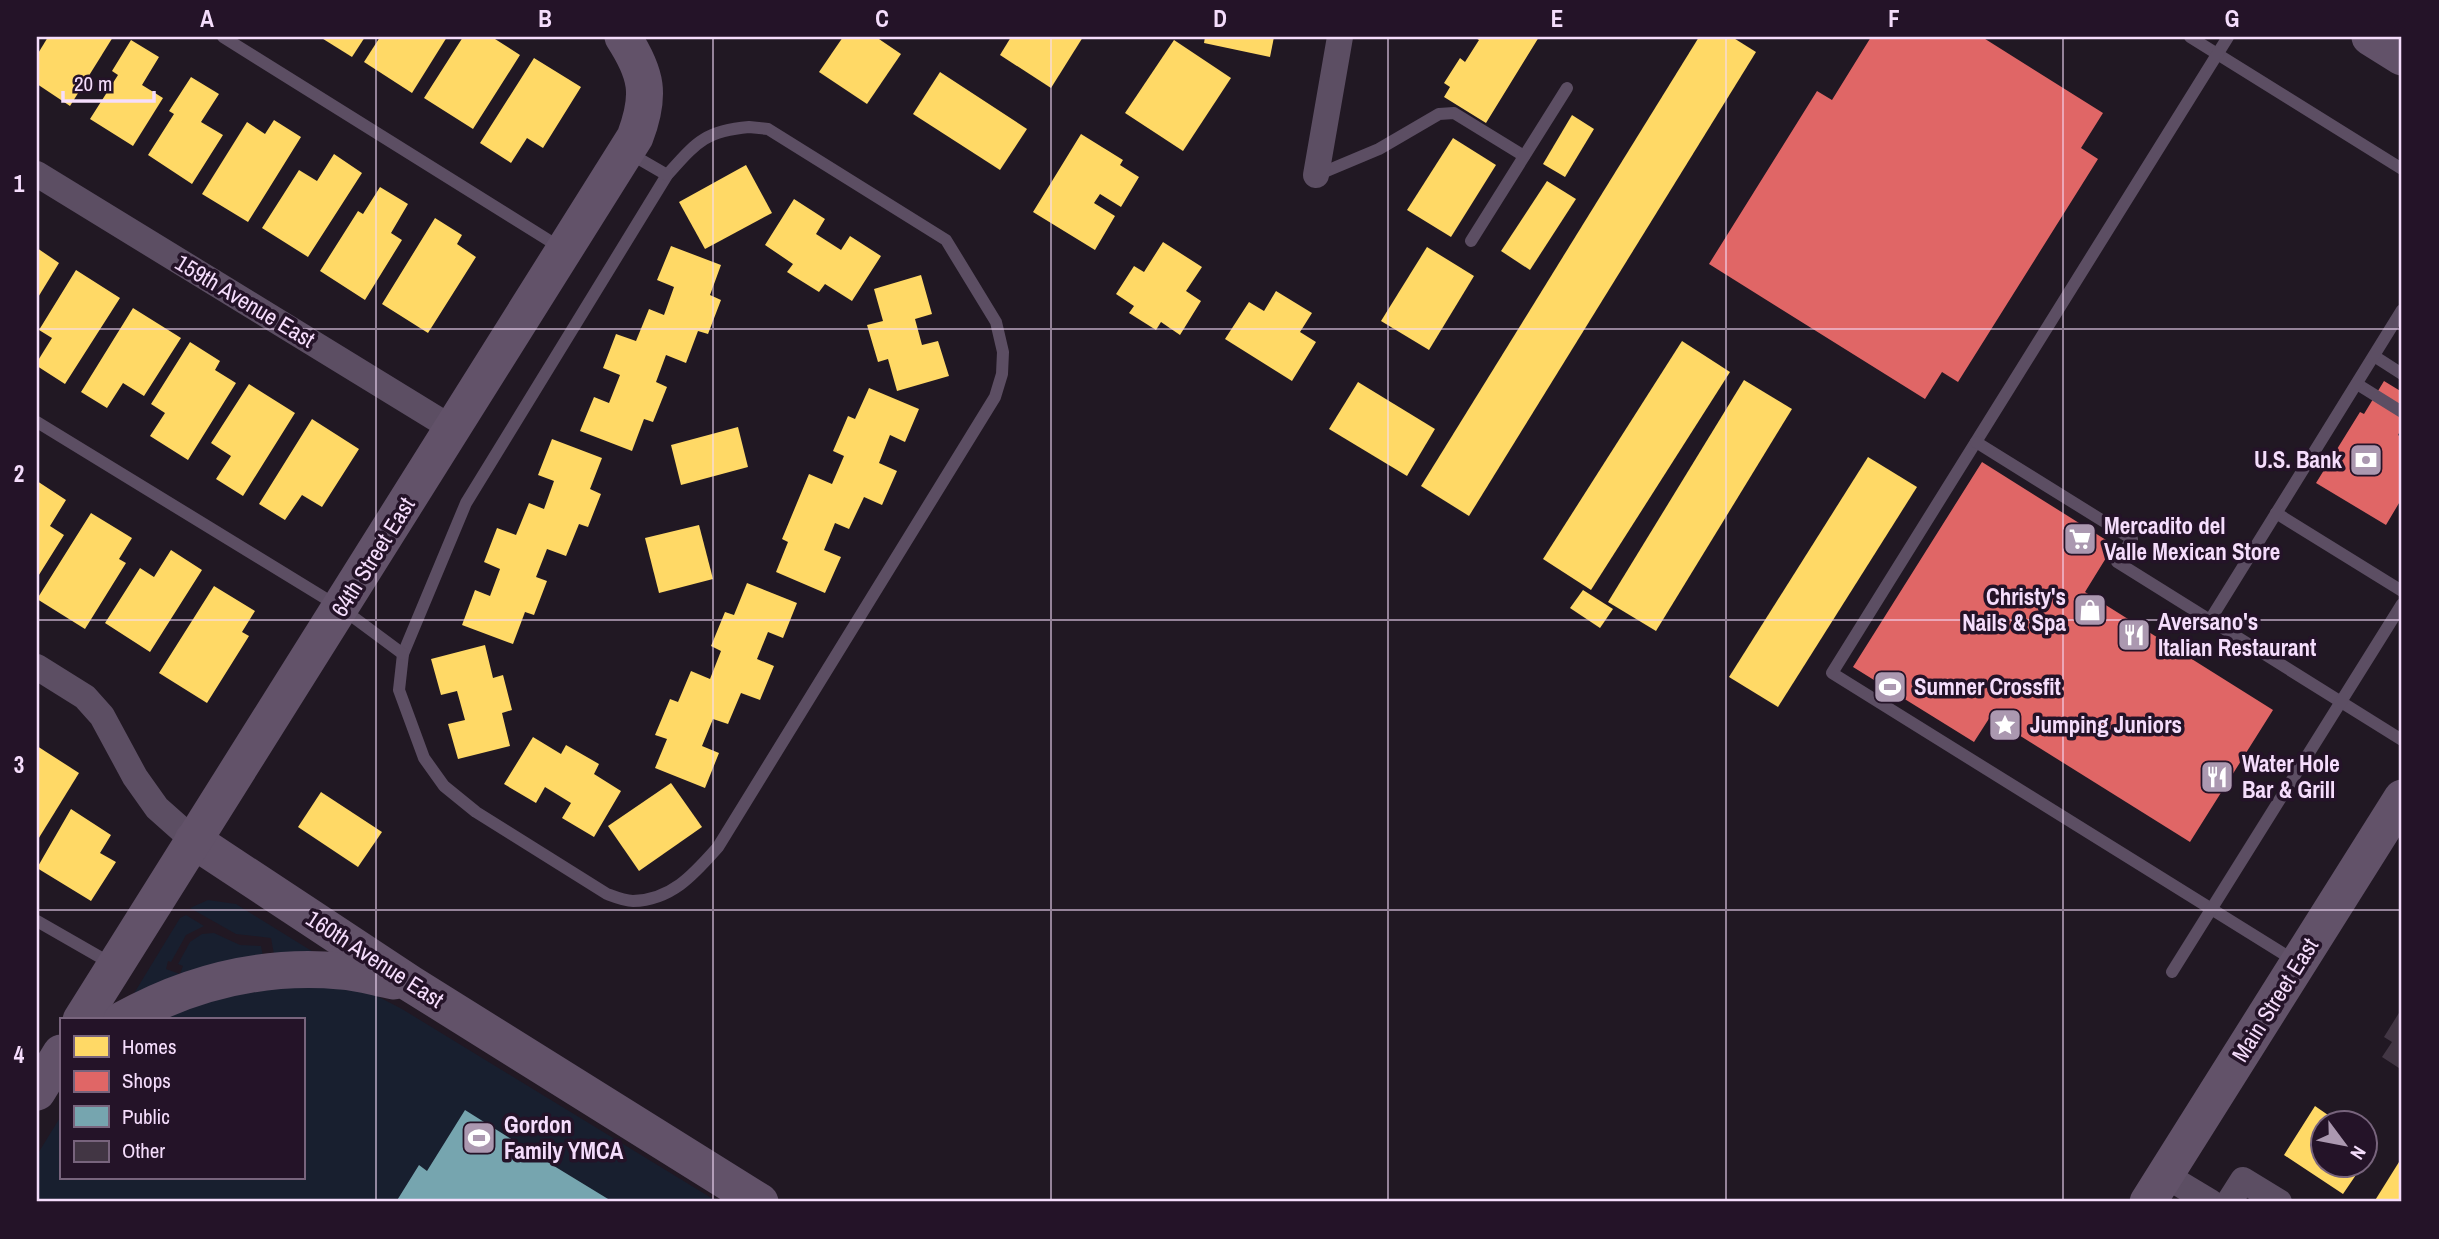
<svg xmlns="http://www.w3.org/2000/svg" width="2439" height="1239" font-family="'Archivo Narrow',sans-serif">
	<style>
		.green { fill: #181f2f }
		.homes { fill: #ffd966 }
		.shops { fill: #e06666 }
		.public { fill: #76a5af }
		.building { fill: #423644 }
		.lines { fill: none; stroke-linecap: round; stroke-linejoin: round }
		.lane { stroke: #5c4e63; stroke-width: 12 }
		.street { stroke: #5c4e63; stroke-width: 26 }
		.secondary { stroke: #625269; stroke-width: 37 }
		.grid { fill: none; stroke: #f5ddfc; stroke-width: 2; stroke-opacity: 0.55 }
		.labels { text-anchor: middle; stroke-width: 7; stroke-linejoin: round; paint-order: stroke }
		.street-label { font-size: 23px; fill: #f5ddfc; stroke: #241328 }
		.poi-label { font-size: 23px; font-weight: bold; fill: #f5ddfc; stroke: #241328; text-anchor: start }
		.neatline { fill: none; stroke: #f5ddfc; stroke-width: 2.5 }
		.grid-label { font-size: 23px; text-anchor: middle; font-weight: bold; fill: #f5ddfc }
	</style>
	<rect width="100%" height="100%" fill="#211823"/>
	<g class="green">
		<polygon points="208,900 236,904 315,953 275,960 271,938 236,934 190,908"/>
		<polygon points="186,915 204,926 186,935 171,962 168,961 166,969 180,974 183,966 178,964 190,942 202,934 214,933 240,945 261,946 264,961 133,995 180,918"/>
		<polygon points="318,982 373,994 402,1009 718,1202 37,1202 37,1155 61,1116 61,1178 303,1178 303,1020 152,1020 185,1003"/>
	</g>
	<g class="homes">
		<polygon points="48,37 113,37 70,106 37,84 37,55"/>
		<polygon points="320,37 365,37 352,57"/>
		<polygon points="380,37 447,37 412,93 364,62"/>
		<polygon points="463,37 497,37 495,39 520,55 473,129 424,98"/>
		<polygon points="843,37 876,37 901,54 867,104 819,72"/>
		<polygon points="1011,37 1083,37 1051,88 1000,55"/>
		<polygon points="1205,37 1274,37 1270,57 1204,43"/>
		<polygon points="1474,37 1539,37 1486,123 1444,97 1450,87 1444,83 1460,58 1465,62 1479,40"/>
		<polygon points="1699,37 1732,37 1756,52 1469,516 1421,486"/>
		<polygon points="131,40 159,57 142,85 163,98 133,146 90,119 118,75 112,71"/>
		<polygon points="1174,40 1231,78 1183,151 1125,113"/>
		<polygon points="534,58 581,87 543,148 527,138 511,163 480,143"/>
		<polygon points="940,72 1027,129 1000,170 913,114"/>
		<polygon points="191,77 219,94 201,122 223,135 192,184 148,155 174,114 169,111"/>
		<polygon points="1572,115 1594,129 1565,177 1543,164"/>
		<polygon points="274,120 301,137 248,222 202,194 247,122 265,134"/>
		<polygon points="1081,134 1123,160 1120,165 1139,177 1121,207 1100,194 1094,203 1115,216 1095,250 1033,212"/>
		<polygon points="1453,138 1496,165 1451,237 1407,210"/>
		<polygon points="334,154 362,173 308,257 262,228 299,170 317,181"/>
		<polygon points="746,165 772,213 705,249 679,202"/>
		<polygon points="1547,181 1576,199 1530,270 1501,251"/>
		<polygon points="380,187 408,204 391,233 402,240 365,300 320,271 358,211 363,214"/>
		<polygon points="794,199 825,219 816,234 841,250 850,236 881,256 852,301 825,284 819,292 787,272 793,264 765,245"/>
		<polygon points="435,218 462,235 457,244 476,257 428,333 382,304"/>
		<polygon points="1163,242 1202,267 1186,291 1201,301 1180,335 1161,322 1156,330 1129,313 1134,306 1116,294 1134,266 1144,272"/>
		<polygon points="671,246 721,265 710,295 721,300 708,334 698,331 686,363 666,355 656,382 667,387 653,422 644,419 632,451 580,431 594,397 609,403 620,375 603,368 616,334 636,341 649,309 664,315 674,287 657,280"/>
		<polygon points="1427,247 1474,276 1429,350 1381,321"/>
		<polygon points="37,248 59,263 37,299"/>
		<polygon points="76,270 120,298 65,384 37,366 37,362 52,338 39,330"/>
		<polygon points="921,275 932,314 915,319 922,345 938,341 949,376 897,391 888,359 878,362 867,325 883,321 874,289"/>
		<polygon points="1276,291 1312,313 1300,332 1316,342 1292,381 1225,339 1249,302 1264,311"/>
		<polygon points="133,308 181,338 144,396 123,383 107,408 81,392"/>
		<polygon points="1682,341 1730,372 1591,590 1543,559"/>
		<polygon points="190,342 220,361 215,370 236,383 188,460 150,436 165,413 151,404"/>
		<polygon points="1744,380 1792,409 1656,631 1608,602"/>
		<polygon points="1358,382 1435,429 1407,476 1329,429"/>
		<polygon points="249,384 295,413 243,496 216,479 231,456 211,443"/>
		<polygon points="869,388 919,409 905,442 890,435 879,463 897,471 882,505 864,497 849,529 835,523 824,550 841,557 825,593 776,572 788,542 782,539 809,474 832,484 844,456 833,451 848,416 855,419"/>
		<polygon points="312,419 359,449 322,507 302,495 285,520 259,504"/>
		<polygon points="738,427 748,467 681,485 671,445"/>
		<polygon points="552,439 602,458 590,489 601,494 588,527 579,524 566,556 547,549 536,577 547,581 534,615 525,612 513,644 462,625 475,590 490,596 500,569 484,562 497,528 516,535 529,503 544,509 554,481 538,475"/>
		<polygon points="1868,457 1917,487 1778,707 1729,677"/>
		<polygon points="37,481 66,500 50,526 64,535 37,578"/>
		<polygon points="91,513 132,538 119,559 126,563 85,629 37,599"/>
		<polygon points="699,525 713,579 659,593 645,538"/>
		<polygon points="171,550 202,570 150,652 105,623 140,568 154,577"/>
		<polygon points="747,583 797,603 783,638 768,632 757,659 774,666 760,700 741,693 728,724 713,719 702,746 719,753 705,788 655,768 667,739 655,735 670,699 678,702 691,671 710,679 721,651 711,646 725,612 734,615"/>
		<polygon points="214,586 255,611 242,632 249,636 207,703 159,673"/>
		<polygon points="1583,590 1613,609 1600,628 1570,608"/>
		<polygon points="485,645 493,678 503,675 512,710 502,713 510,746 458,759 448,724 465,720 457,691 441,695 431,659"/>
		<polygon points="533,737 561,754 566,745 599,764 594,774 621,791 594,837 562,818 571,803 545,787 536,803 504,784"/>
		<polygon points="37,746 79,773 37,841"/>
		<polygon points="671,783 702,827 639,871 608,826"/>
		<polygon points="321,792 382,832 358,867 298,827"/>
		<polygon points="71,809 111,835 100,853 116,862 91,901 37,868"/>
		<polygon points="2315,1106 2341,1124 2324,1124 2324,1166 2362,1166 2343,1194 2284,1155"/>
		<polygon points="2399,1162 2402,1164 2402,1202 2374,1202"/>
	</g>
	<g class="shops">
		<polygon points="1871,37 1982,37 2103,113 2081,148 2098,159 1958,382 1942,372 1925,399 1709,264 1817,91 1832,100"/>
		<polygon points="2384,381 2402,392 2402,427 2398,435 2402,438 2402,498 2386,525 2316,483 2360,412 2364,414"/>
		<polygon points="1982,462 2114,545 2085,592 2273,710 2190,842 1990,717 1974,742 1853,667"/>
	</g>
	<polygon class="public" points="465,1110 554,1166 613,1202 396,1202 419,1165 427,1171"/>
	<polygon class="building" points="2402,1008 2402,1070 2382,1057 2392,1042 2384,1037"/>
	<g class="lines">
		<g class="lane">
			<polyline points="223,37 561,248"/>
			<polyline points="2190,37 2402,169"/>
			<polyline points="2228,37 1832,673 2295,961"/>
			<path d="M 749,127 L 768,129 L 946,240 L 996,322 L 1003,352 L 1002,374 L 995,397 L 718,847 C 694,874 672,900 633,901 C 625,901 615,897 607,894 L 476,812 L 444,786 L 424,758 L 399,690 L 403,654 L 466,503 L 667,175 C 696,143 704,131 749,127 Z"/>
			<polyline points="629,153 667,175"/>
			<polyline points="1317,175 1379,149 1439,114 1454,113 1524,156"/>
			<polyline points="1471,241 1567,88"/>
			<polyline points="2374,356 2402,374"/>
			<polyline points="2357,384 2402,412"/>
			<polyline points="37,422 341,608 403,654"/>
			<polyline points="1976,442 2132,539 2117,562 2402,740"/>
			<polyline points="2276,513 2402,591"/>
			<polyline points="2210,620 2402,310"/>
			<polyline points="37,921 112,964"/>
			<polyline points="2172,972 2402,604"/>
		</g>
		<g class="street">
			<polyline points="37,174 453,429"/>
			<polyline points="1316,175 1340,37"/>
			<polyline points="37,667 85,697 102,716 135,777 157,808 193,840"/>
			<polyline points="2165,1175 2210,1202"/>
			<polyline points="2229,1202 2243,1180 2279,1202"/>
		</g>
		<g class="secondary">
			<polyline points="2370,37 2402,57"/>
			<polyline points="193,840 411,984 760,1202"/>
			<path d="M 81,1020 L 635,137 C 651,95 647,74 623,37"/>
			<path d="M 122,1020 C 190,982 262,964 341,971 C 359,972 377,978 394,981"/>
			<polyline points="37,1092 61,1053"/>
			<polyline points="2148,1202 2402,798"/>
		</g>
	</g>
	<path class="grid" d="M 376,37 L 376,1202M 713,37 L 713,1202M 1051,37 L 1051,1202M 1388,37 L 1388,1202M 1726,37 L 1726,1202M 2063,37 L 2063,1202M 37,329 L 2402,329M 37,620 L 2402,620M 37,910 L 2402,910"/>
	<defs>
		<symbol id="bank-square" viewBox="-11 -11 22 22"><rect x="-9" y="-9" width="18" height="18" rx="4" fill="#ab98b0" stroke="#241328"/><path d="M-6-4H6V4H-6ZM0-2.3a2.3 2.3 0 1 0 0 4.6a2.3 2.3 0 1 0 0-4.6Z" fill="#fff"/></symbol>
		<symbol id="supermarket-square" viewBox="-11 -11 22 22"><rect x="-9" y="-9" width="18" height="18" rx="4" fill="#ab98b0" stroke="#241328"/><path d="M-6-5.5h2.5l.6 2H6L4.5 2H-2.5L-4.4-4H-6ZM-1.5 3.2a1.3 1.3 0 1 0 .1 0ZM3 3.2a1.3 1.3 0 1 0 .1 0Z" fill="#fff"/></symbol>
		<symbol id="shop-square" viewBox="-11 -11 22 22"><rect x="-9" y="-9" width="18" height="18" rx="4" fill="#ab98b0" stroke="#241328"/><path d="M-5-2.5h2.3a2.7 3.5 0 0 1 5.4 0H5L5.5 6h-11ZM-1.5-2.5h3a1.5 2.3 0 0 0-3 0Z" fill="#fff"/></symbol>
		<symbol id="restaurant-square" viewBox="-11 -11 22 22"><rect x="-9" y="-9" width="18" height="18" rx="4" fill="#ab98b0" stroke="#241328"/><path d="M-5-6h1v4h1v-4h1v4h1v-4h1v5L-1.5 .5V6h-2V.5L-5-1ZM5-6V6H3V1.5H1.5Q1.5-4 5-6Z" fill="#fff"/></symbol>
		<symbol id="stadium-square" viewBox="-11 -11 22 22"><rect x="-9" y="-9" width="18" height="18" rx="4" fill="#ab98b0" stroke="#241328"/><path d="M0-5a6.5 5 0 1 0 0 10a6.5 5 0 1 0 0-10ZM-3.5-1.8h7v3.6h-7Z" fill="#fff"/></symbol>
		<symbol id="sight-square" viewBox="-11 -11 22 22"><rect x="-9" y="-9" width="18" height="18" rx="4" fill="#ab98b0" stroke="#241328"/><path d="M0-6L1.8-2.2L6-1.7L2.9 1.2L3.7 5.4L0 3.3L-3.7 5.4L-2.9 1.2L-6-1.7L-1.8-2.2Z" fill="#fff"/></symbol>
	</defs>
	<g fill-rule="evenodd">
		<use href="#bank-square" x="2347" y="441" width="38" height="38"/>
		<use href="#supermarket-square" x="2061" y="520" width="38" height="38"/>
		<use href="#shop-square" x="2071" y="591" width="38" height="38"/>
		<use href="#restaurant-square" x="2115" y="616" width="38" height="38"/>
		<use href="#stadium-square" x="1871" y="668" width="38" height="38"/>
		<use href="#sight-square" x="1986" y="706" width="38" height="38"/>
		<use href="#restaurant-square" x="2198" y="758" width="38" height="38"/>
		<use href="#stadium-square" x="460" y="1119" width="38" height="38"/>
	</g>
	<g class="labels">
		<g class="street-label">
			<text transform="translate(245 301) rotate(31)" y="8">159th Avenue East</text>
			<text transform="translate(373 557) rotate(-58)" y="8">64th Street East</text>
			<text transform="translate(375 959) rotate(33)" y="8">160th Avenue East</text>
			<text transform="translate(2275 1000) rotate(-58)" y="8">Main Street East</text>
		</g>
		<g class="poi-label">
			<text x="2342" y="468" text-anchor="end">U.S. Bank</text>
			<text x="2104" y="534">Mercadito del<tspan x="2104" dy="26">Valle Mexican Store</tspan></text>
			<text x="2066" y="605" text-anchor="end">Christy's<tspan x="2066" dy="26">Nails &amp; Spa</tspan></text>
			<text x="2158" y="630">Aversano's<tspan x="2158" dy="26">Italian Restaurant</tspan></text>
			<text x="1914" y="695">Sumner Crossfit</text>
			<text x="2030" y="733">Jumping Juniors</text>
			<text x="2242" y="772">Water Hole<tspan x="2242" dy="26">Bar &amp; Grill</tspan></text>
			<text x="504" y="1133">Gordon<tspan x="504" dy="26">Family YMCA</tspan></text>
		</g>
	</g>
	<rect width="2439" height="1239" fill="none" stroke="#241328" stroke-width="77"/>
	<rect x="60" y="1018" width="245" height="161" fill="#241328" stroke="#78647d" stroke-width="2"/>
	<rect x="74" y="1036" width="35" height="21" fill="#ffd966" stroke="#78647d" stroke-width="2"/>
	<text x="122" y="1054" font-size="21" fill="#f5ddfc">Homes</text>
	<rect x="74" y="1071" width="35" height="21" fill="#e06666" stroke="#78647d" stroke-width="2"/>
	<text x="122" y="1088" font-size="21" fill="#f5ddfc">Shops</text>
	<rect x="74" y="1106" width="35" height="21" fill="#76a5af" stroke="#78647d" stroke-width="2"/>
	<text x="122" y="1124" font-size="21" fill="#f5ddfc">Public</text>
	<rect x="74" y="1141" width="35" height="21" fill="#423644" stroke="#78647d" stroke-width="2"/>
	<text x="122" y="1158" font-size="21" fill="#f5ddfc">Other</text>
	<g transform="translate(2344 1144) rotate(122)"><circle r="33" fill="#241328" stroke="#78647d" stroke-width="2"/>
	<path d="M0-5L12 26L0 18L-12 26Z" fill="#ab98b0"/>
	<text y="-10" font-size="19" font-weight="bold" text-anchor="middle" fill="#f5ddfc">N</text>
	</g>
	<path d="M63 91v10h91v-10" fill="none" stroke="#f5ddfc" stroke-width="3.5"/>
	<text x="74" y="91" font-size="21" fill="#f5ddfc" stroke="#241328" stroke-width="5" paint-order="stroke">20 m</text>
	<rect x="38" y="38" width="2362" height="1162" class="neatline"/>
	<g class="grid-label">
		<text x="207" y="27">A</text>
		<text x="545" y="27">B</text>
		<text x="882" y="27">C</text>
		<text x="1220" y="27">D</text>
		<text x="1557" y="27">E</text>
		<text x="1894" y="27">F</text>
		<text x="2232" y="27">G</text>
		<text x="19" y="192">1</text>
		<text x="19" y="482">2</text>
		<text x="19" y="773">3</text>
		<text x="19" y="1063">4</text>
	</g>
</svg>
